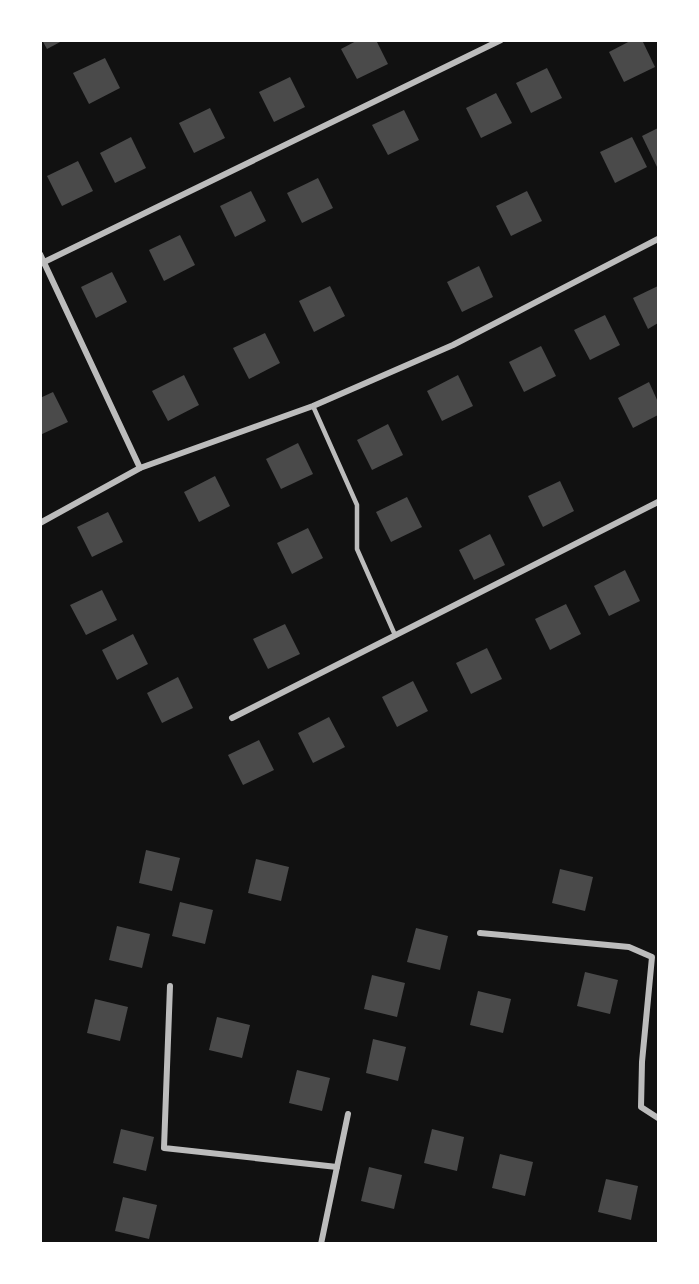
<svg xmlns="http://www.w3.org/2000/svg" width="699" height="1284" font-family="'Source Sans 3',sans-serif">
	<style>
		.building { fill: #4a4a4a }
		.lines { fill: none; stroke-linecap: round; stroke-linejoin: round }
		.service { stroke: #bcbcbc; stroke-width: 4.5 }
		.minor { stroke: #bcbcbc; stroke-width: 6 }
	</style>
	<rect width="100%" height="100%" fill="#111"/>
	<g class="building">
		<polygon points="42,40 64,40 47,49"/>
		<polygon points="358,40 376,40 388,64 357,79 341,49"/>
		<polygon points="632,40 642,40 655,67 624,82 609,52"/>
		<polygon points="105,58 120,88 89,104 73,73"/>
		<polygon points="547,68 562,98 531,113 516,83"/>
		<polygon points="290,77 305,107 274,122 259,92"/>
		<polygon points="496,93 512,123 481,138 466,108"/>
		<polygon points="210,108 225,138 194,153 179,123"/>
		<polygon points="404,110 419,140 388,155 372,125"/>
		<polygon points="658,128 658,169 642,136"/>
		<polygon points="131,137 146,168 115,183 100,153"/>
		<polygon points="632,137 647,167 615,183 600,152"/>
		<polygon points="78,161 93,191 62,206 47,176"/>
		<polygon points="318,178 333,208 302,223 287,193"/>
		<polygon points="251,191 266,221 235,237 220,206"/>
		<polygon points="527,191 542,221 511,236 496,206"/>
		<polygon points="180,235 195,265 164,281 149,250"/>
		<polygon points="479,266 493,297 462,312 447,282"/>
		<polygon points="112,272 127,302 96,318 81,287"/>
		<polygon points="330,286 345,316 314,332 299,301"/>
		<polygon points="658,286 658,323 648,329 633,298"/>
		<polygon points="605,315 620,345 590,360 574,330"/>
		<polygon points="265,333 280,363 249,379 233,348"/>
		<polygon points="541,346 556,376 524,392 509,362"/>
		<polygon points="184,375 199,405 168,421 152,391"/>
		<polygon points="458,375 473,406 442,421 427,391"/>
		<polygon points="649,382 658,402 658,415 633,428 618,398"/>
		<polygon points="53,392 68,422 40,435 40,398"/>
		<polygon points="388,424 403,455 372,470 357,440"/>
		<polygon points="298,443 313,474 281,489 266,459"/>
		<polygon points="215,476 230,506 199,522 184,492"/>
		<polygon points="560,481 574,511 543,527 528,496"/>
		<polygon points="407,497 422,527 391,542 376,512"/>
		<polygon points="108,512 123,542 92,557 77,527"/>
		<polygon points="308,528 323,558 292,574 277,543"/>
		<polygon points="490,534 505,565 474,580 459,550"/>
		<polygon points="625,570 640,601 609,616 594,586"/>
		<polygon points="102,590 117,620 86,635 70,605"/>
		<polygon points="566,604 581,634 550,650 535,619"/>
		<polygon points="285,624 300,654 268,669 253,639"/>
		<polygon points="133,634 148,664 117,680 102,650"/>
		<polygon points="487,648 502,679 471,694 456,663"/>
		<polygon points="178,677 193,708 162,723 147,693"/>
		<polygon points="413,681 428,711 397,727 382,697"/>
		<polygon points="329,717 345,747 313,763 298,733"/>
		<polygon points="259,740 274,770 243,785 228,755"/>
		<polygon points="146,850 180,858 172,891 139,883"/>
		<polygon points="256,859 289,867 281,901 248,893"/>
		<polygon points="560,869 593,877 585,911 552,903"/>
		<polygon points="180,902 213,910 205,944 172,936"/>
		<polygon points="117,926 150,934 142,968 109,960"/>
		<polygon points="416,928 448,936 440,970 407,962"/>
		<polygon points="585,972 618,980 610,1014 577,1006"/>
		<polygon points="372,975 405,983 397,1017 364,1009"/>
		<polygon points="478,991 511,999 503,1033 470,1025"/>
		<polygon points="95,999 128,1007 120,1041 87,1033"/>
		<polygon points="217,1017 250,1025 242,1058 209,1050"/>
		<polygon points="373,1039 406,1047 398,1081 366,1073"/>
		<polygon points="297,1070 330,1078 322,1111 289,1103"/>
		<polygon points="121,1129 154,1137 146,1171 113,1163"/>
		<polygon points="432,1129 464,1137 457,1171 424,1163"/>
		<polygon points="500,1154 533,1162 525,1196 492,1188"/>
		<polygon points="369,1167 402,1175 394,1209 361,1201"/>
		<polygon points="606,1179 638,1186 631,1220 598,1212"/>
		<polygon points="123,1197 157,1205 149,1239 115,1231"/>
	</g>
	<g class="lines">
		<polyline class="service" points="313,406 357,505 357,549 395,635"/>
		<g class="minor">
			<polyline points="40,254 140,468"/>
			<polyline points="40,264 501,40"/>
			<polyline points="40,523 140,468 313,406 453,345 658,239"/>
			<polyline points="232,718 658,502"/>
			<polyline points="480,933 629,947 652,957 642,1062 641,1107 658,1118"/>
			<polyline points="170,986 164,1148 337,1167"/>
			<polyline points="321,1244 348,1114"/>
		</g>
	</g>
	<rect width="699" height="1284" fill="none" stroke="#ffffff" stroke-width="84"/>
</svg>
